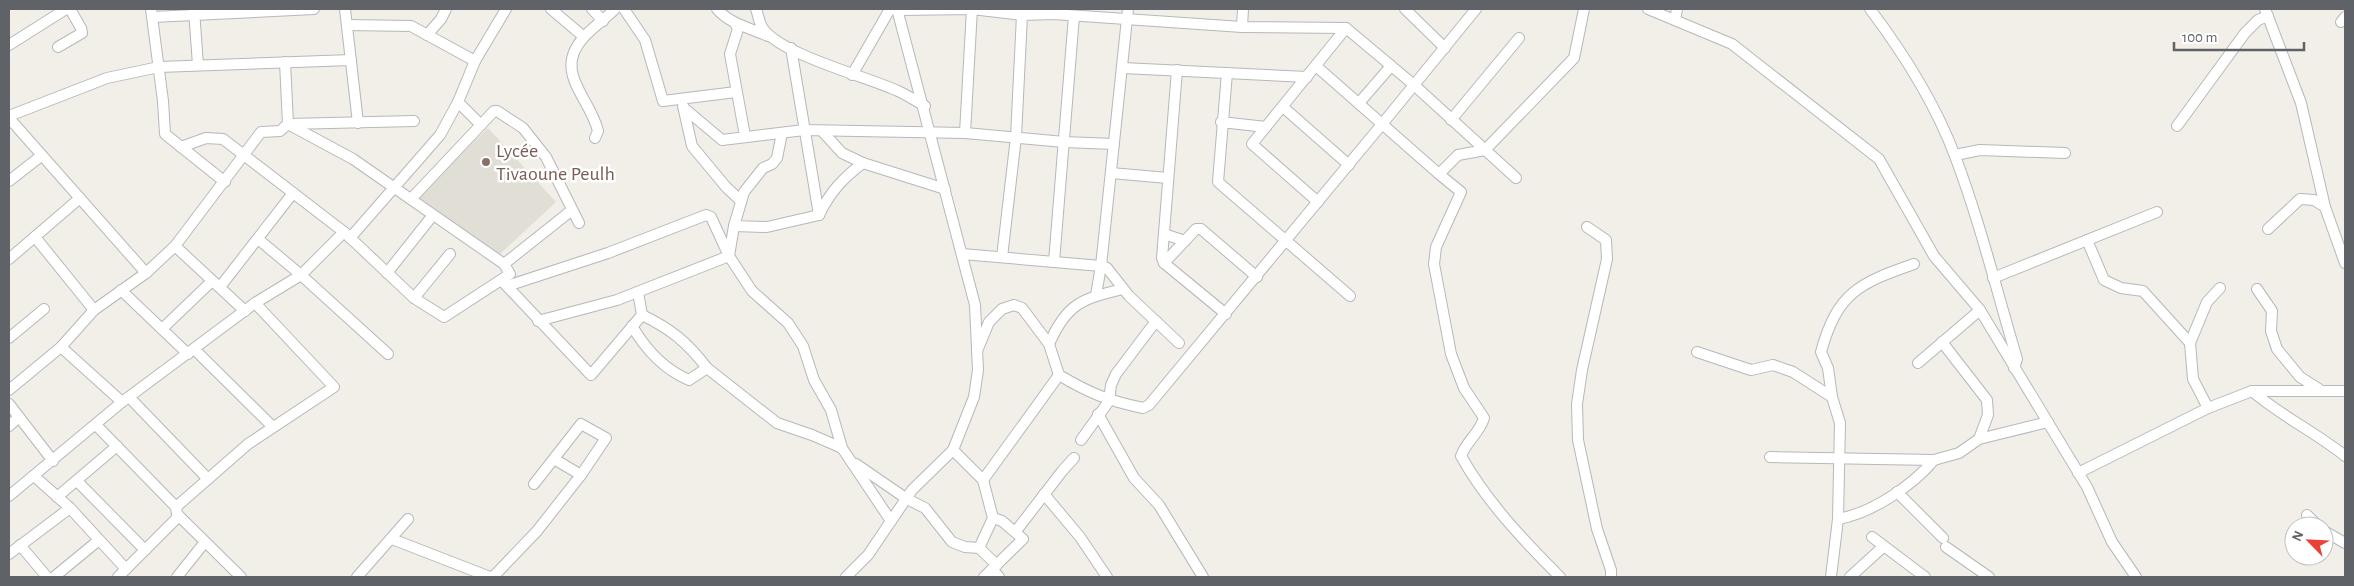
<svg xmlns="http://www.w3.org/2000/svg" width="2354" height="586" font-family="'Alegreya Sans',sans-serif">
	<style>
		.education { fill: #e1ded6 }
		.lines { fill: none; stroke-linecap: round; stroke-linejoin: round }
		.minor-casing { stroke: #b5b8bc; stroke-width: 12 }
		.minor { stroke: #fff; stroke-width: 10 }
		.education-dot { fill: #8d6e63; stroke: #fff; stroke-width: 2 }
		.labels { text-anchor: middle; stroke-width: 5; stroke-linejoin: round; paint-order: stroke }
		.education-label { font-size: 20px; fill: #785e54; stroke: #fff; text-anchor: start }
	</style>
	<rect width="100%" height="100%" fill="#f1efe8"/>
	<polygon class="education" points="488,128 556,202 499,255 417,196"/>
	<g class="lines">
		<defs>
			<g id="minor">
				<polyline points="151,9 163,101 165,134 225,182"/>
				<polyline points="345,9 358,123"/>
				<polyline points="551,9 584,37"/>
				<polyline points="592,9 603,21"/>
				<polyline points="624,9 645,40 663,101 736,92"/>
				<path d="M 717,9 C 730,24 750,28 768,36"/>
				<path d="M 756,9 C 758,14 759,22 762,27 C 778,54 868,77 898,91 C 907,95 916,101 925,106"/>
				<polyline points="1405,9 1445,48"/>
				<polyline points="1648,9 1732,44 1879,159 1934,256 1980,310 2087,487 2112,542 2136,577"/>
				<path d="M 1870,9 C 1904,54 1935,103 1955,156 C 1980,222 1997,292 2017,359 L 2014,368"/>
				<polyline points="2265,9 2301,103 2325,207 2345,263"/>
				<polyline points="194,10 198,65"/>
				<polyline points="898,10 972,9 1022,15 1053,14 1242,27 1346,28"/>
				<polyline points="153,17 314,9"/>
				<polyline points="1675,20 1677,9"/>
				<polyline points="2341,22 2345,17"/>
				<polyline points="735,23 738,29 730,54 745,136"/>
				<polyline points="347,25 411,26 475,61"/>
				<polyline points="1242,27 1243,9"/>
				<polyline points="427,35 441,19 446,9"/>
				<polyline points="9,45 66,9"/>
				<polyline points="58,47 82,33 81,28 70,9"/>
				<polyline points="791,48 819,215"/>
				<polyline points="285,62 288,124"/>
				<polyline points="1316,66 1439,174 1458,155 1485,150 1574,58 1584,9"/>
				<polyline points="1123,68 1307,77"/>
				<polyline points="1177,70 1162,258 1164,263 1226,314"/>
				<polyline points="1227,73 1218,182 1350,296"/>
				<polyline points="852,75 890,9"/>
				<polyline points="458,102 481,125"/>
				<polyline points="1359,103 1391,66"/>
				<polyline points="683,106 692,146 726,187 741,201"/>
				<polyline points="1283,107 1349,165"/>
				<polyline points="684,108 722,140 804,130 965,133 972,9"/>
				<polyline points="9,116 107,78 159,67 351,60"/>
				<polyline points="9,118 146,273"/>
				<polyline points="1451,120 1519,38"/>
				<polyline points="1221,122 1266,127"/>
				<polyline points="2177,126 2245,33 2258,20 2268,16"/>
				<polyline points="822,131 842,153 863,163 945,189"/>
				<polyline points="782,133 777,158 772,164 763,168 744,192 734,226 767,227 819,215"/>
				<polyline points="965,133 1064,142 1114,144"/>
				<path d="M 595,138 L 598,131 C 590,97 552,72 584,37 C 593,27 605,19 615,9"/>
				<polyline points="181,147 206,138 223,139 344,232 414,298 444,317 510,274 504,264 353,159 288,124"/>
				<polyline points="1955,155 1980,150 2065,153"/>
				<polyline points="1111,173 1168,178"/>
				<path d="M 1439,174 L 1461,192 L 1436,247 L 1434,264 L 1451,354 L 1464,388 L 1484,418 C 1479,434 1467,440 1461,456 C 1486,501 1524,541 1560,577"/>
				<polyline points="9,181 41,156"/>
				<polyline points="411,199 494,111 497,111 523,128 546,157 579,223"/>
				<polyline points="1318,202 1252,144 1346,28 1414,85 1516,178"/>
				<path d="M 819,215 C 830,192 843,178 863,163"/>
				<polyline points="1587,227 1606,240 1607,259 1582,370 1577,404 1578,440 1597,529 1611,570 1611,577"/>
				<polyline points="2268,229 2300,199 2314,200 2325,207"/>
				<polyline points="1164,234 1185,241"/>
				<polyline points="35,237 94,310"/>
				<polyline points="350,238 440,135 458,102 475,61 506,9"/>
				<polyline points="258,239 301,275 388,354"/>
				<polyline points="2087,240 2104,280 2121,288 2143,291 2190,343"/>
				<polyline points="175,246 245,311"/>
				<polyline points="962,254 1101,266 1107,268 1129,296 1179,343"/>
				<polyline points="1002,257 1016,137 1022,15 1018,11"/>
				<polyline points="9,259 80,198"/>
				<polyline points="1054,262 1074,16"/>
				<polyline points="1164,263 1196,229 1201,229 1257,277"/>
				<polyline points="504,264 572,210"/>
				<polyline points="387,273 433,215"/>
				<polyline points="1993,278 2157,212"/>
				<polyline points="502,281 591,375 642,315"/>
				<polyline points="507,286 608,253 706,215 711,217 729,256 752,291 788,323 803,346 814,380 831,410 842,448 891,521"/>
				<polyline points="220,287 293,193"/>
				<polyline points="2257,289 2272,311 2271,331 2277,349 2300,377 2319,389"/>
				<polyline points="121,290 188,354"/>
				<polyline points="638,292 642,315"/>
				<polyline points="1096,295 1101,266 1128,9"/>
				<polyline points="414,298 450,254"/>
				<path d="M 642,315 C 671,329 687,342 707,368"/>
				<polyline points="538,321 617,300 729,256 734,226"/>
				<path d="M 632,326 C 646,350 663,369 689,380 L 707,368 L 777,423 L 812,435 L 842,448"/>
				<polyline points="162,329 212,281"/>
				<polyline points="9,338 44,309"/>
				<polyline points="1942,342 1987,400 1988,415 1979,439"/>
				<path d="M 1049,344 C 1067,303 1082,299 1123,289"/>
				<polyline points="61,347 122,402"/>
				<polyline points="194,349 273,427"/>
				<path d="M 977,351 L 989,322 L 1002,309 L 1014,305 L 1022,308 L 1049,344 L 1059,375 C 1089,393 1109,401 1143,408 L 1149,405 L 1383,123 L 1476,9"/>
				<polyline points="1697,352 1751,370 1773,365 1793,372 1832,397"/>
				<polyline points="1918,363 1980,310"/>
				<polyline points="9,390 61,347 94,310 146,273 175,246 261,132 280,131 288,124 414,121"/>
				<path d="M 2252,391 C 2281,416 2315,432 2345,456"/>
				<polyline points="129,397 208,479"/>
				<polyline points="9,404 53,461"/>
				<polyline points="2208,408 2193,379 2190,343 2207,302 2220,288"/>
				<polyline points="1098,414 1134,478 1159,505 1203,577"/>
				<polyline points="96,425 176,507 177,514 241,577"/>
				<polyline points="9,426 19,417"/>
				<polyline points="1081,440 1109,401 1111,385 1116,374 1156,321"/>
				<polyline points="953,450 983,480 993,518 1002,521 1023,539 984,577"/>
				<polyline points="1770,457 1934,460 1959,453 1979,439 2048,422"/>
				<polyline points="554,459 581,475"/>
				<polyline points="856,464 907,499 925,508 952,542 965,547 979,548 997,565"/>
				<polyline points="2078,473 2208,408 2252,391 2345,391"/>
				<polyline points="34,476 70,508 126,569"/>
				<polyline points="983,480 1059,375"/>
				<polyline points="78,482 145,550"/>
				<polyline points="1897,492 1943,538"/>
				<polyline points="1044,494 1080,537 1107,577"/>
				<polyline points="9,496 122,402 255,303 301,275 344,232"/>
				<polyline points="57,497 117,446"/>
				<polyline points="176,507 248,444 334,387 255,303"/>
				<polyline points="2307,515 2318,526"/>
				<path d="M 1838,519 C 1872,513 1912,486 1934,460"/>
				<polyline points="1016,531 1063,470 1074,458"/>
				<polyline points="2324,531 2345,543"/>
				<polyline points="1872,537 1925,577"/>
				<polyline points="392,539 490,577"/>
				<polyline points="20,545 47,577"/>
				<polyline points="1946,547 1989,577"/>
				<polyline points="979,548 993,518"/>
				<polyline points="9,554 70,508"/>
				<polyline points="992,569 999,577"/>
				<polyline points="54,577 99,540"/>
				<polyline points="118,577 179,516"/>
				<polyline points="177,577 205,542"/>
				<polyline points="357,577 408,519"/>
				<polyline points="493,577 537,531 581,475 606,438 581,424 534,484"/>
				<polyline points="846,577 868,555 912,490 953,450 974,397 978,370 975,305 897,9"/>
				<path d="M 1831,577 L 1838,519 L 1840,423 L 1832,397 L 1828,368 L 1821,352 C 1837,293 1859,283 1914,264"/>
				<polyline points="1850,577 1884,546"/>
			</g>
		</defs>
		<use href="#minor" class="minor-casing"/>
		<use href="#minor" class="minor"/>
	</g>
	<circle class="education-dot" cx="486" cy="162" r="5"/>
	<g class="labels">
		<g class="education-label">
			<text x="496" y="157">Lycée<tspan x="496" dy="23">Tivaoune Peulh</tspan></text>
		</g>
	</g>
	<rect width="2354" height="586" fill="none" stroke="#5f6368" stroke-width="20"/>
	<g transform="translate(2309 541) rotate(294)"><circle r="24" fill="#ffffff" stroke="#bfc1c3"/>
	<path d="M0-4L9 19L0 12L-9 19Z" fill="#ea4335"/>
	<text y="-8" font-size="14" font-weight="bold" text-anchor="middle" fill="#5f6368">N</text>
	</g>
	<path d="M2174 42v8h130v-8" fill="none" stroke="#5f6368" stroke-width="2.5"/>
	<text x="2182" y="42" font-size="15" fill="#5f6368" stroke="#ffffff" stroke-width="4" paint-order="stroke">100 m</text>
</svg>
